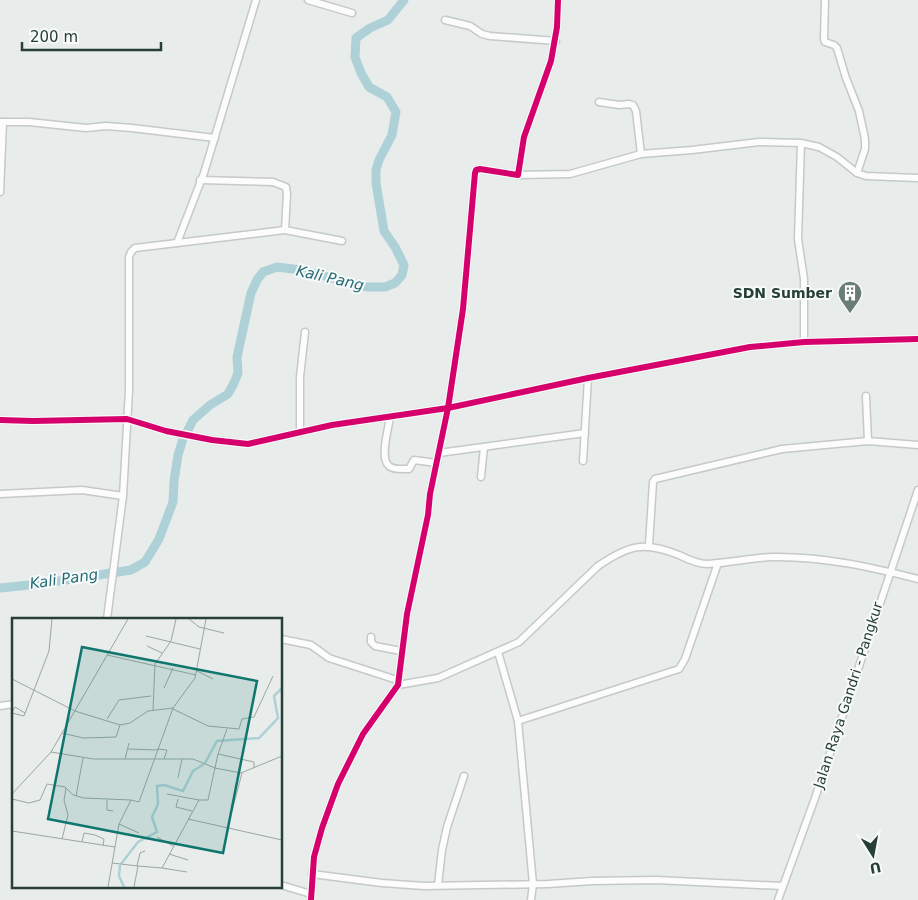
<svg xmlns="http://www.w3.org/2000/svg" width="918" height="900" font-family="'DejaVu Sans',sans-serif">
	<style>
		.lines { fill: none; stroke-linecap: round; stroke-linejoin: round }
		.river { stroke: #add1d6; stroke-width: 9 }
		.minor-casing { stroke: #c5c9c7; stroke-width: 9 }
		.minor { stroke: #fcfcfc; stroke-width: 6 }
		.cycleway-casing { stroke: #f7faf9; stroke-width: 9 }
		.cycleway { stroke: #d6006c; stroke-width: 6 }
		.labels { text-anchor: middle; stroke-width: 4; stroke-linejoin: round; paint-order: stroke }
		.poi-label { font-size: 14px; font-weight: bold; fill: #263f38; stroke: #f7faf9; text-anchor: end }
		.street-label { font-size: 14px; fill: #263f38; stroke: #f7faf9 }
		.water-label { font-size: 15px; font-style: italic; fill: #246b77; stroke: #f7faf9 }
		.inset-river { fill: none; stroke: #add1d6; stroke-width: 2.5 }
		.inset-road { fill: none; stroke: #9aa7a3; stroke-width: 1 }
		.view { fill: #0f766e; fill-opacity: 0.15; stroke: #0f766e; stroke-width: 2.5 }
		.inset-edge { fill: none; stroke: #263f38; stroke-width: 2.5 }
	</style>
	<rect width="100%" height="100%" fill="#e8ecea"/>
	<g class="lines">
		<g class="river">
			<polyline points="187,432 193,420 210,405 228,394 234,383 238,373 237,357 251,293 257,280 263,272 277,267 301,270 367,287 385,287 395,283 402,275 404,265 395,247 384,231 376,183 376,170 379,160 392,135 396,112 387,97 369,87 361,73 355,57 356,38 370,28 388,20 404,0"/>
			<polyline points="0,588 39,584 131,570 145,562 159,539 173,502 174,481 178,455 183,439"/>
		</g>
		<defs>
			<g id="minor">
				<polyline points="308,0 352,13"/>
				<polyline points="825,0 824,39 825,42 834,45 837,48 846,78 859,111 865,139 865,149 857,173"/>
				<polyline points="445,20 470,26 482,34 490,36 556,41"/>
				<polyline points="599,102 619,105 629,104 633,105 636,111 641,154"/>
				<polyline points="0,122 29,122 86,128 106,126 132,128 215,138"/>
				<polyline points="801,143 798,239 804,279 804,342"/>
				<polyline points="518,175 570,174 641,154 692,150 759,142 801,143 819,147 837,157 857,173 866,176 918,178"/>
				<polyline points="200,180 273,182 286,187 287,194 285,230"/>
				<polyline points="0,192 3,122"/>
				<polyline points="177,243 285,230 342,241"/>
				<polyline points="866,396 868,441"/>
				<path d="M 390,416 C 389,428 379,458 389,466 C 393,470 403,469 409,469 L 414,460 L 437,463"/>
				<polyline points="0,420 33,421 127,419 166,431 212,440 248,444 332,425 448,408 588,378 750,347 804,342 918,339"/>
				<polyline points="300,433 300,377 305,332"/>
				<polyline points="439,453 585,433"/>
				<polyline points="583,461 588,378"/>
				<polyline points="481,477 484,447"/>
				<polyline points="0,494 82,490 123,496 129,390 129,257 131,252 135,248 177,243 204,173 256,0"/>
				<polyline points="649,545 653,482 655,479 782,449 868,441 918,445"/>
				<polyline points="107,619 123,496"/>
				<polyline points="371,637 371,642 375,646 401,651"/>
				<polyline points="281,639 311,645 329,658 397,680"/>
				<polyline points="498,652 518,721 533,884 531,900"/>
				<path d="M 398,685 L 438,678 L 519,642 L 598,566 C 629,545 643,541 679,555 C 687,559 698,564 707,564 C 729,563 750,558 772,557 C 821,556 871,567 918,579"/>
				<polyline points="0,706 14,704"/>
				<polyline points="518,721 679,669 685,659 718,563"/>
				<polyline points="312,874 382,883 424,886 548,884 592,881 656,880 782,886"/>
				<polyline points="281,885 311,894"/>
				<polyline points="438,885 442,850 447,827 464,776"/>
				<polyline points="311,900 314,857 322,828 338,784 363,734 398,685 407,614 428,515 430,494 448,408 463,309 475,173 476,170 480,169 518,175 524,137 551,61 557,27 558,0"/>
				<polyline points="778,900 815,798 918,490"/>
			</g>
		</defs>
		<use href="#minor" class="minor-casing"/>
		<use href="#minor" class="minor"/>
		<defs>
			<g id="cycleway">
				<polyline points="0,420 33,421 127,419 166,431 212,440 248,444 332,425 448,408 588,378 750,347 804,342 918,339"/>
				<polyline points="311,900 314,857 322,828 338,784 363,734 398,685 407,614 428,515 430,494 448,408 463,309 475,173 476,170 480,169 518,175 524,137 551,61 557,27 558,0"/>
			</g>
		</defs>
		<use href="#cycleway" class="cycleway-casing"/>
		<use href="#cycleway" class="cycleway"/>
	</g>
	<defs>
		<symbol id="building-pin" viewBox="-11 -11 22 30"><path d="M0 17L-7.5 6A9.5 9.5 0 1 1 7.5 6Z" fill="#6a7c76" stroke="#f7faf9"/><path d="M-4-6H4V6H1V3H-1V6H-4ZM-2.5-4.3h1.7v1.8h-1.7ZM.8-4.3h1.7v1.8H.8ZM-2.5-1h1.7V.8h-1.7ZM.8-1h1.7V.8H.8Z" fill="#fff"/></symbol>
	</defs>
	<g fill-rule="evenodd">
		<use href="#building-pin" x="836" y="279" width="28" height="38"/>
	</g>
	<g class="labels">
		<g class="poi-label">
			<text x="832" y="298">SDN Sumber</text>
		</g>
		<g class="street-label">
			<text transform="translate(848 695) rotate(-72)" y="5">Jalan Raya Gandri - Pangkur</text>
		</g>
		<g class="water-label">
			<text transform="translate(330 278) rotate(13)" y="5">Kali Pang</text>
			<text transform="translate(64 579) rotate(-8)" y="5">Kali Pang</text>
		</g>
	</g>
	<g transform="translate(12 618)">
		<rect width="270" height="270" fill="#e8ecea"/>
		<path class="inset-river" d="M 193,145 L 205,123 L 247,120 L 266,100 L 262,78 L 270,70M 109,246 L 126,224 L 145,214 L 140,199 L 146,186 L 145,168 L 152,167 L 171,173 L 181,153 L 192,146M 108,247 L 107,258 L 112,269"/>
		<path class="inset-road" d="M 177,1 L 187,9 L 212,15M 134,18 L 188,31M 135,28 L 150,35M 95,37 L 184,57M 185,53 L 201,61M 0,61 L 63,93 L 108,107 L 118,105 L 136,93 L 161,90M 152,70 L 161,50M 161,91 L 196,108 L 227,111 L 230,101 L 242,99 L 261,58M 141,92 L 143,46 L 159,23 L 164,1M 0,94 L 3,89 L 13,95M 0,95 L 12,98 L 37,33 L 40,1M 95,101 L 107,82 L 139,78M 50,115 L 71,120 L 104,119 L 108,107M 116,131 L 145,132M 145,131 L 155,132 L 152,141M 39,134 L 81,141 L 181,141 L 203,150 L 229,155 L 270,138M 206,136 L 215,111M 113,141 L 117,125M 166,160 L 170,141M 0,176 L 39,134 L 116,1M 155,176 L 187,182M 64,178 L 71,140M 0,181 L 17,185 L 28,182 L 35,166 L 53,169 L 61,177 L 72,180 L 119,182M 166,181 L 164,189 L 180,193M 95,182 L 95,192 L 101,193M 176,201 L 270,222M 107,206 L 127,215M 215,212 L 230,155M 0,213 L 103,229M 145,219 L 161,228M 50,221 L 56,197 L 52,182 L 54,170M 70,224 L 72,215 L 83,217 L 92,221 L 91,228M 157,236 L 176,242M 100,245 L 126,248M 125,248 L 128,235 L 133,233M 150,250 L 175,254M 96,269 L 107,206 L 119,182 L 127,184 L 161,90 L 183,60 L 194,1M 122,269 L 126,248 L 150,250 L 187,182 L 196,182 L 206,136 L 242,144 L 242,150"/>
		<path class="view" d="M 70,29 L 245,63 L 211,235 L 36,201 Z"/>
		<rect width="270" height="270" class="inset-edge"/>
	</g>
	<g transform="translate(873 855) rotate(169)" stroke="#f7faf9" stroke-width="4" paint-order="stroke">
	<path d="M0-4L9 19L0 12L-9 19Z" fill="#263f38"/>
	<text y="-8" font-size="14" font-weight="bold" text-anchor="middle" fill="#263f38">U</text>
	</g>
	<path d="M22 42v8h139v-8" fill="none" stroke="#263f38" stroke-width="2.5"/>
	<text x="30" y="42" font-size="15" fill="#263f38" stroke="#f7faf9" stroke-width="4" paint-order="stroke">200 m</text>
</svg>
